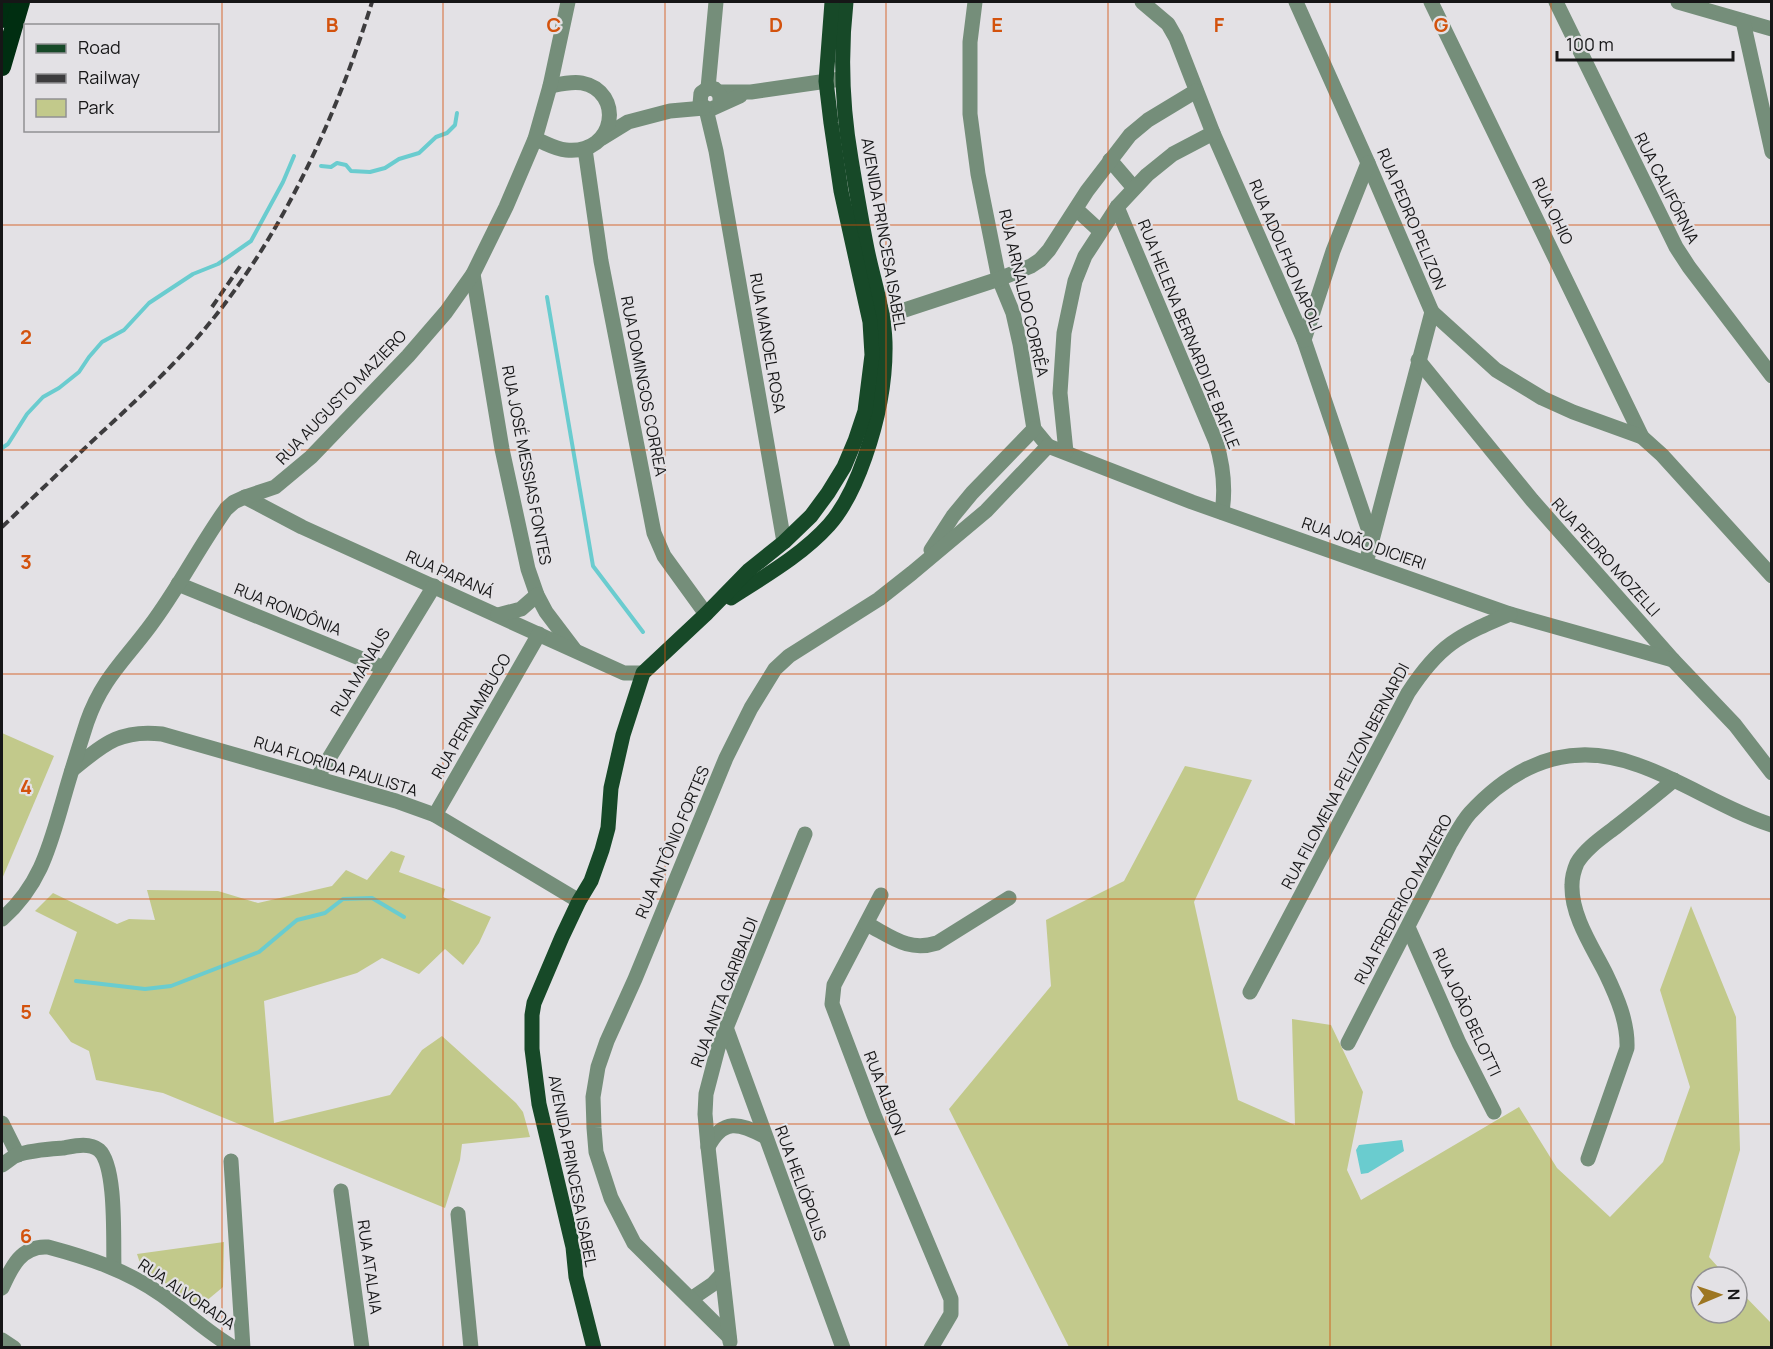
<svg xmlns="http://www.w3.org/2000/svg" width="1773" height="1349" font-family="Manrope,sans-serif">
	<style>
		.green { fill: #c2c98b }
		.water { fill: #6acccf }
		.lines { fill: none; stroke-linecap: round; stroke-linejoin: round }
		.stream { stroke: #6acccf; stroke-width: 4 }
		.minor { stroke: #758e7a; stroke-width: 15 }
		.major { stroke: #174928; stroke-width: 15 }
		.highway { stroke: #002e11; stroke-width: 18 }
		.rail { stroke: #3d3c3e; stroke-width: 4; stroke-dasharray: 9 4.5; stroke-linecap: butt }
		.grid { fill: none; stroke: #d3520d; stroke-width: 1.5; stroke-opacity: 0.55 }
		.labels { text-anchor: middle; stroke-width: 4.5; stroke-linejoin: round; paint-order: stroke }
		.street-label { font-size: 16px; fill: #161617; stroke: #e3e1e5 }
		.grid-label { font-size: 20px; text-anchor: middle; font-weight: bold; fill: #d3520d; stroke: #e3e1e5; stroke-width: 4.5; stroke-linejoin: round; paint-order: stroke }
	</style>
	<rect width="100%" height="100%" fill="#e3e1e5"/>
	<g class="green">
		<polygon points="2,733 54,756 2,879"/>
		<polygon points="1185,766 1252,780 1194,902 1238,1100 1295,1125 1292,1019 1331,1025 1363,1092 1347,1170 1361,1200 1519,1107 1557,1168 1610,1217 1663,1162 1690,1087 1660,990 1691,906 1736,1017 1740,1150 1709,1257 1727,1277 1701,1277 1701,1313 1737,1313 1737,1288 1771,1323 1771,1347 1069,1347 949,1109 1051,986 1046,920 1124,881"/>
		<polygon points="391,851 405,856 399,872 445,889 443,897 491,917 479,943 463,965 445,949 419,974 382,958 357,973 264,1001 274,1123 390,1095 422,1050 442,1036 516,1103 523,1112 530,1137 462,1144 460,1160 445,1208 163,1093 96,1080 89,1051 71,1042 49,1013 77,932 35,911 53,893 117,924 129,919 155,920 147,890 218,891 258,903 332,886 346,870 367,880"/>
		<polygon points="224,1242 223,1287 199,1307 141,1266 137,1254"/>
	</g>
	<polygon class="water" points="1402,1140 1404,1151 1368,1173 1361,1174 1356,1150 1359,1145"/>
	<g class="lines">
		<g class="stream">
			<polyline points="321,166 331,167 337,163 346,165 351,171 370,172 385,168 399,159 419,153 436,137 447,133 455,125 457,113"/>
			<polyline points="547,297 593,566 643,632"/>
			<polyline points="2,448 8,444 27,414 43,397 59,388 79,372 89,357 102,342 124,330 149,303 193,274 218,264 251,241 283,182 294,156"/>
			<polyline points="76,981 145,989 171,986 259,952 297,920 325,913 343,899 372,898 404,917"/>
		</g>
		<g class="minor">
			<polyline points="975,2 970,42 970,114 978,174 999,279 1013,313 1020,344 1034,429 1048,446"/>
			<polyline points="1142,2 1168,24 1176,38 1213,133 1304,340 1371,537"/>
			<polyline points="1296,2 1368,163 1432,312 1366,563"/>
			<polyline points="1431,2 1642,437"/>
			<polyline points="1556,2 1676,247 1689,267 1772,376"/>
			<polyline points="1678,2 1772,29"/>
			<polyline points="1743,21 1772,152"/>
			<polyline points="708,88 716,2"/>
			<polyline points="719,92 751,92 841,79"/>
			<polyline points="720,103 720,95 715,89 708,88 701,93 700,104 709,110 740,96"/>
			<polyline points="706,109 716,151 784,542"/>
			<polyline points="602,138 628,122 670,111 704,108"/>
			<path d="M 535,139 C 546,143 555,149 566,150 C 617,155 624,91 582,83 C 572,81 560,84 550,86"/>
			<polyline points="585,149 601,261 654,533 664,556 706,614"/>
			<polyline points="1110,160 1134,188"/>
			<path d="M 1117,207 L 1216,442 C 1223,465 1226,487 1222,512"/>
			<polyline points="1076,209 1100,231"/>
			<polyline points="473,274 502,449 528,569 537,595 546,612 574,649"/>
			<polyline points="1432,312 1496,370 1542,398 1573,412 1642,437 1662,455 1772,576"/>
			<polyline points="871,321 999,279 1031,266 1040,260 1049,250 1087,191 1130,135 1148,120 1196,91"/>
			<polyline points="1304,340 1333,251 1368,163"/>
			<polyline points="1418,360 1532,500 1673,660 1735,725 1772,773"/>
			<polyline points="1048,446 1192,502 1510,614 1673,660"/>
			<polyline points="1066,452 1060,393 1064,333 1075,281 1085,256 1117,207 1147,175 1173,154 1213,133"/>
			<polyline points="245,497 302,527 624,673 643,673"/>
			<polyline points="931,550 953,516 972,493 1034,429"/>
			<polyline points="178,584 384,668"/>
			<polyline points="498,615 521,609 537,595"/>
			<path d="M 72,770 C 103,745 119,729 162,734 L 396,801 L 435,815 L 579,901"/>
			<polyline points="317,778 434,586"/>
			<polyline points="435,815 539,634"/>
			<polyline points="881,895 834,985 832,1004 874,1115 951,1299 951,1314 931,1348"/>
			<path d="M 2,919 C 41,885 50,845 64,797 C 71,772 79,747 87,722 C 102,679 124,661 150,626 C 178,589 199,547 226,509 L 234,502 L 245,497 L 275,487 L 311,457 L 408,356 L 446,312 L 473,274 L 506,207 L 535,139 L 550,86 L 568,2"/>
			<path d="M 867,924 C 892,937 908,952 937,943 L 1009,898"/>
			<polyline points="1408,927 1459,1043 1494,1112"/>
			<path d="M 1250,992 L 1408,693 C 1440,644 1458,636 1510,614"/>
			<polyline points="727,1030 843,1348"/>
			<path d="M 1348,1043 L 1450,844 C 1456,834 1462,822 1470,813 C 1516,763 1571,740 1638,765 C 1684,781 1725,810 1772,825"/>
			<polyline points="2,1123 18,1155"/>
			<path d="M 708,1147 C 723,1118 739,1123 764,1136"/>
			<path d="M 1588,1159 L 1627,1048 C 1628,1022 1617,997 1606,974 C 1593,948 1571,916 1572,885 C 1572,878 1574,870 1577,863 C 1586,848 1603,837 1617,826 C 1636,811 1655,796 1674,780"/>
			<polyline points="231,1161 243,1348"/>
			<path d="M 2,1165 C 7,1162 12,1157 17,1155 C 31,1150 49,1149 63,1148 C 74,1146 89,1142 99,1150 C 117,1166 113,1243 114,1267"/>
			<polyline points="341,1191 362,1348"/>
			<polyline points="458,1214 471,1348"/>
			<path d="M 2,1288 C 11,1268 21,1245 48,1247 C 89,1258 126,1270 162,1295 C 186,1312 208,1333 234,1348"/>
			<polyline points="691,1299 713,1284 722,1274"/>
			<polyline points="729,1337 634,1243 611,1198 596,1152 594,1128 593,1097 598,1067 607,1041 635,979 726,758 751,708 775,669 789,656 879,599 912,573 986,511 1048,446"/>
			<polyline points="2,1340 14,1348"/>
			<polyline points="730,1342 708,1147 705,1114 706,1094 718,1048 805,834"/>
		</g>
		<g class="major">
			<path d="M 731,598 C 765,576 802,555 829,525 C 845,507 857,480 865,457 C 878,420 886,382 885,342 C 884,310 873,279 867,249 C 861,219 856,189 851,159 C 842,106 840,55 846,2"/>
			<polyline points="594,1348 576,1277 573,1247 539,1104 532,1049 532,1015 534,1003 562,937 579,901 591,881 602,850 608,828 611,788 623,735 643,673 706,614 749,570 784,542 811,516 828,493 844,467 855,441 865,411 872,355 870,322 841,191 831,123 826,81 832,2"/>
		</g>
		<g class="highway">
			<polyline points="2,19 7,2"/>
			<polyline points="2,67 21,2"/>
		</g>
		<g class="rail">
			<polyline points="212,307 241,265"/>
			<path d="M 2,527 C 39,492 76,456 114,421 C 145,392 176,363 203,331 C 281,239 337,116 372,2"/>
		</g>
	</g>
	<path class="grid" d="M 222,2 L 222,1348M 443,2 L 443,1348M 665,2 L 665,1348M 886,2 L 886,1348M 1108,2 L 1108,1348M 1330,2 L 1330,1348M 1551,2 L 1551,1348M 2,225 L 1772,225M 2,450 L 1772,450M 2,674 L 1772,674M 2,899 L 1772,899M 2,1124 L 1772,1124"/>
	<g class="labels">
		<g class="street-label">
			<text transform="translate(1667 188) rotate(63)" y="6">RUA CALIFÓRNIA</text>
			<text transform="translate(1553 211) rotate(64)" y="6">RUA OHIO</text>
			<text transform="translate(1412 219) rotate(67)" y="6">RUA PEDRO PELIZON</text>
			<text transform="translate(884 234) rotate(80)" y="6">AVENIDA PRINCESA ISABEL</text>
			<text transform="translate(1286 255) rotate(67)" y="6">RUA ADOLFHO NAPOLI</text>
			<text transform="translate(1024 293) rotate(77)" y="6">RUA ARNALDO CORRÊA</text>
			<text transform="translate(1189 334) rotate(68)" y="6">RUA HELENA BERNARDI DE BAFILE</text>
			<text transform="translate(768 343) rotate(80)" y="6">RUA MANOEL ROSA</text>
			<text transform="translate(644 386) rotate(79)" y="6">RUA DOMINGOS CORREA</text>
			<text transform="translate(341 397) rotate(-46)" y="6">RUA AUGUSTO MAZIERO</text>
			<text transform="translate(527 465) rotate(79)" y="6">RUA JOSÉ MESSIAS FONTES</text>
			<text transform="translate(1364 543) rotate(19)" y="6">RUA JOÃO DICIERI</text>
			<text transform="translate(1606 557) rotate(48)" y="6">RUA PEDRO MOZELLI</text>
			<text transform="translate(450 574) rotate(24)" y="6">RUA PARANÁ</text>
			<text transform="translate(288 609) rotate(22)" y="6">RUA RONDÔNIA</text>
			<text transform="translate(360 672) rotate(-59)" y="6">RUA MANAUS</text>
			<text transform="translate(471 716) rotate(-60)" y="6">RUA PERNAMBUCO</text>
			<text transform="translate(336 766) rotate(17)" y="6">RUA FLORIDA PAULISTA</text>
			<text transform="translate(1345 776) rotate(-62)" y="6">RUA FILOMENA PELIZON BERNARDI</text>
			<text transform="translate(672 842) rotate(-67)" y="6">RUA ANTÔNIO FORTES</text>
			<text transform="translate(1403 899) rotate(-62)" y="6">RUA FREDERICO MAZIERO</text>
			<text transform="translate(724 992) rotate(-69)" y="6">RUA ANITA GARIBALDI</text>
			<text transform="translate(1467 1012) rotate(65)" y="6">RUA JOÃO BELOTTI</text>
			<text transform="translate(885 1093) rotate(69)" y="6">RUA ALBION</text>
			<text transform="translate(573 1171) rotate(79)" y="6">AVENIDA PRINCESA ISABEL</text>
			<text transform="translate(801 1183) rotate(70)" y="6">RUA HELIÓPOLIS</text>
			<text transform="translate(370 1267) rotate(82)" y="6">RUA ATALAIA</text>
			<text transform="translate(187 1294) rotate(34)" y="6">RUA ALVORADA</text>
		</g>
	</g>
	<g class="grid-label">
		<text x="332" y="32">B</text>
		<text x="554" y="32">C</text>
		<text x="776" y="32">D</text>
		<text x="997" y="32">E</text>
		<text x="1219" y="32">F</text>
		<text x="1441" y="32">G</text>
		<text x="26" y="344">2</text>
		<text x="26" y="569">3</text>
		<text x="26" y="794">4</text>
		<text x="26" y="1019">5</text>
		<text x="26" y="1243">6</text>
	</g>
	<rect width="1773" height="1349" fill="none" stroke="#161617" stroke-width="6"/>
	<rect x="24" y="24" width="195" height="108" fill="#e3e1e5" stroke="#919093" stroke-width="1.5"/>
	<rect x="36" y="44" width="30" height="9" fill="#174928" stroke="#919093" stroke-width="1.5"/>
	<text x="78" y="54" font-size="18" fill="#161617">Road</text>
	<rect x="36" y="74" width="30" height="9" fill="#3d3c3e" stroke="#919093" stroke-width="1.5"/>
	<text x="78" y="84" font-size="18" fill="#161617">Railway</text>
	<rect x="36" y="99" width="30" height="18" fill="#c2c98b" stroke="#919093" stroke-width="1.5"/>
	<text x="78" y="114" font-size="18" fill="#161617">Park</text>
	<g transform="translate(1719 1295) rotate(88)"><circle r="28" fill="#e3e1e5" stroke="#919093" stroke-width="1.5"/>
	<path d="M0-4.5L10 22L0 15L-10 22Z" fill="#9d7622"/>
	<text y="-9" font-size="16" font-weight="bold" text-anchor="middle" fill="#161617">N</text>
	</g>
	<path d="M1557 51v9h176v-9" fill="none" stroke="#161617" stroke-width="3"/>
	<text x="1566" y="51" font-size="18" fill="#161617" stroke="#e3e1e5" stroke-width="4.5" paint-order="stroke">100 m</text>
</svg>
